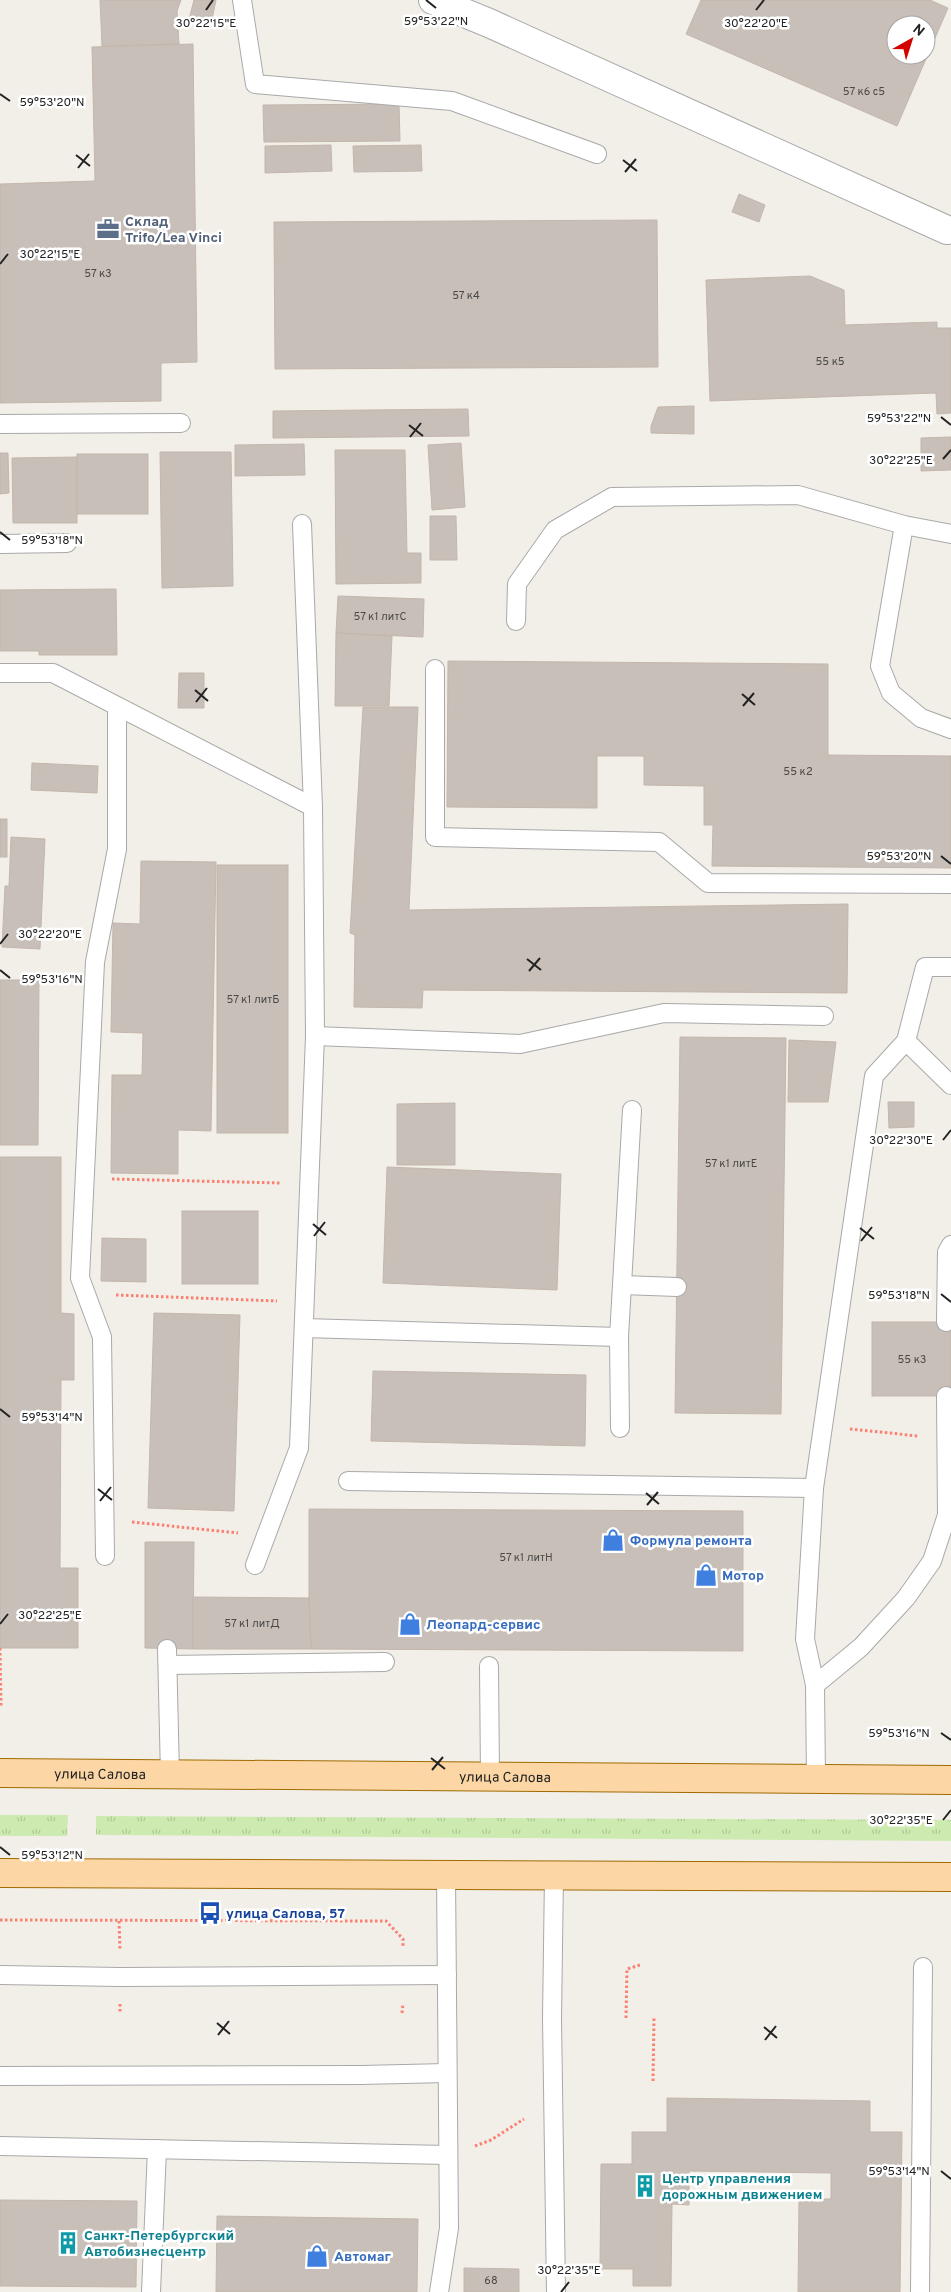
<svg xmlns="http://www.w3.org/2000/svg" width="951" height="2292" font-family="Overpass,sans-serif">
	<style>
		.grass { fill: url(#grass-tufts) }
		.building { fill: #c7bfb8; stroke: #c4b6ab; fill-rule: evenodd }
		.lines { fill: none; stroke-linecap: round; stroke-linejoin: round }
		.lane-casing { stroke: #a9a9a9; stroke-width: 20 }
		.street-casing { stroke: #a9a9a9; stroke-width: 30 }
		.primary-casing { stroke: #a06b00; stroke-width: 30 }
		.path { stroke: #fa8072; stroke-width: 3; stroke-dasharray: 2.5 2.5; stroke-linecap: butt }
		.lane { stroke: #fff; stroke-width: 18 }
		.street { stroke: #fff; stroke-width: 28 }
		.primary { stroke: #fcd6a4; stroke-width: 28 }
		.ticks { fill: none; stroke: #222; stroke-width: 2 }
		.labels { text-anchor: middle; stroke-width: 5; stroke-linejoin: round; paint-order: stroke }
		.number-label { font-size: 11px; fill: #4b4948 }
		.service-label { font-size: 14px; font-weight: bold; fill: #4e5e75; stroke: #fff; text-anchor: start }
		.shop-label { font-size: 14px; font-weight: bold; fill: #366cbe; stroke: #fff; text-anchor: start }
		.street-label { font-size: 14px; fill: #222; stroke: #fff }
		.transit-label { font-size: 14px; font-weight: bold; fill: #164399; stroke: #fff; text-anchor: start }
		.culture-label { font-size: 14px; font-weight: bold; fill: #0d838f; stroke: #fff; text-anchor: start }
		.ticks-label { font-size: 12px; text-anchor: middle; fill: #222; stroke: #fff; stroke-width: 5; stroke-linejoin: round; paint-order: stroke }
	</style>
	<defs>
		<pattern id="grass-tufts" width="24" height="20" patternUnits="userSpaceOnUse" patternTransform="scale(1.25)"><rect width="24" height="20" fill="#cdebb0"/><path d="M3 7l-1-3M5 7V3M7 7l1-3M15 17l-1-3M17 17v-4M19 17l1-3" fill="none" stroke="#b0c997"/></pattern>
	</defs>
	<rect width="100%" height="100%" fill="#f2efe9"/>
	<g class="grass">
		<polygon points="0,1815 68,1815 67,1836 0,1836"/>
		<polygon points="96,1816 951,1820 951,1841 96,1835"/>
	</g>
	<g class="building">
		<polygon points="100,0 181,0 177,11 179,44 102,46"/>
		<polygon points="194,0 216,0 211,24 189,19"/>
		<path d="M 701,0 L 930,0 L 948,8 L 897,126 L 686,34 ZM 896,25 L 926,25 L 926,55 L 896,55 Z"/>
		<polygon points="193,44 197,362 161,363 161,401 0,403 0,184 95,181 92,47"/>
		<polygon points="399,104 400,141 264,142 263,105"/>
		<polygon points="331,145 332,171 265,173 265,146"/>
		<polygon points="421,145 422,171 354,172 353,146"/>
		<polygon points="739,194 765,205 759,222 732,212"/>
		<polygon points="657,220 658,367 275,369 274,222"/>
		<polygon points="810,276 844,290 845,325 937,322 937,328 951,328 951,413 937,414 936,393 710,401 706,280"/>
		<polygon points="694,406 694,434 651,433 651,426 658,407"/>
		<polygon points="468,409 469,436 273,438 273,411"/>
		<polygon points="951,437 951,470 921,471 921,438"/>
		<polygon points="461,443 465,507 432,510 428,445"/>
		<polygon points="304,444 305,475 235,476 235,445"/>
		<polygon points="335,450 405,450 407,553 421,553 421,583 336,584"/>
		<polygon points="160,452 231,452 233,586 162,588"/>
		<polygon points="0,453 8,453 9,493 0,494"/>
		<rect x="77" y="454" width="71" height="60"/>
		<polygon points="77,457 77,523 13,523 12,458"/>
		<polygon points="430,516 456,516 457,560 430,560"/>
		<polygon points="116,589 117,655 39,655 39,651 0,651 0,590"/>
		<polygon points="338,596 424,599 423,637 336,633"/>
		<polygon points="336,633 392,636 389,706 335,706"/>
		<polygon points="448,661 828,664 828,755 951,756 951,868 712,866 713,825 704,825 704,786 644,785 644,756 597,756 597,808 447,807"/>
		<polygon points="179,673 204,673 204,708 178,708"/>
		<polygon points="363,707 418,707 409,910 848,904 847,993 423,990 422,1008 354,1007 355,935 350,933"/>
		<polygon points="32,763 98,766 97,793 31,790"/>
		<rect x="0" y="819" width="7" height="38"/>
		<polygon points="11,837 45,839 40,949 2,947 5,886 9,886"/>
		<polygon points="141,861 216,862 211,1131 178,1130 178,1174 111,1173 112,1075 142,1075 143,1033 111,1032 113,923 140,924"/>
		<rect x="217" y="865" width="71" height="268"/>
		<polygon points="0,980 39,980 38,1145 0,1145"/>
		<polygon points="680,1037 786,1038 781,1414 675,1413"/>
		<polygon points="789,1040 836,1042 828,1102 788,1102"/>
		<polygon points="888,1102 914,1102 914,1127 889,1128"/>
		<polygon points="455,1103 455,1165 397,1165 397,1104"/>
		<polygon points="0,1157 61,1157 61,1313 74,1314 74,1380 61,1380 60,1568 78,1568 78,1648 0,1648"/>
		<polygon points="387,1167 561,1174 557,1290 383,1283"/>
		<rect x="182" y="1211" width="76" height="73"/>
		<polygon points="102,1238 146,1239 146,1282 101,1281"/>
		<polygon points="154,1313 240,1315 234,1511 148,1508"/>
		<rect x="872" y="1322" width="79" height="74"/>
		<polygon points="373,1371 586,1375 585,1446 371,1441"/>
		<polygon points="309,1509 743,1511 743,1651 311,1649 309,1598"/>
		<polygon points="145,1542 194,1542 193,1649 145,1648"/>
		<polygon points="193,1597 309,1598 311,1649 193,1649"/>
		<polygon points="667,2098 870,2101 870,2132 902,2132 900,2292 798,2292 799,2199 831,2199 831,2173 689,2171 689,2205 672,2204 671,2286 633,2286 633,2269 600,2269 601,2164 632,2164 632,2132 667,2132"/>
		<polygon points="0,2200 137,2201 136,2287 0,2286"/>
		<polygon points="217,2216 418,2219 417,2292 216,2292"/>
		<polygon points="464,2268 519,2269 519,2292 464,2292"/>
	</g>
	<g class="lines">
		<defs>
			<g id="lane">
				<polyline points="242,0 255,84 452,101 597,154"/>
				<polyline points="0,424 181,423"/>
				<polyline points="302,524 313,807"/>
				<polyline points="904,525 880,666 891,693 921,718 951,729"/>
				<polyline points="0,544 67,543"/>
				<polyline points="516,621 517,584 555,530 612,497 798,495 904,525 951,534"/>
				<polyline points="435,669 435,837 659,842 708,883 951,884"/>
				<polyline points="0,673 53,673 313,807 315,1036 299,1448 255,1565"/>
				<polyline points="315,1036 520,1044 664,1013 824,1016"/>
				<polyline points="906,1041 951,1085"/>
				<polyline points="622,1285 677,1287"/>
				<polyline points="946,1322 947,1252 951,1245"/>
				<polyline points="304,1328 619,1337 632,1110"/>
				<polyline points="619,1337 620,1428"/>
				<polyline points="348,1481 814,1488"/>
				<polyline points="105,1556 102,1337 80,1278 95,962 117,849 117,707"/>
				<polyline points="167,1649 170,1775"/>
				<polyline points="168,1665 385,1662"/>
				<polyline points="489,1666 490,1777"/>
				<polyline points="815,1685 805,1639 814,1488 874,1076 906,1041 925,967 951,967"/>
				<polyline points="816,1780 815,1685 861,1647 906,1598 932,1561 947,1515 946,1396"/>
				<polyline points="554,1875 552,2018 556,2292"/>
				<polyline points="0,1975 120,1977 447,1975"/>
				<polyline points="0,2076 361,2075 447,2073"/>
				<polyline points="0,2146 448,2155"/>
				<polyline points="151,2292 157,2149"/>
				<polyline points="439,2292 449,2228 446,1875"/>
				<polyline points="920,2292 923,1967"/>
			</g>
			<polyline id="street" points="433,0 489,23 947,230"/>
			<g id="primary">
				<path id="s1" d="M 0,1773 L 951,1780"/>
				<polyline points="0,1873 951,1877"/>
			</g>
		</defs>
		<use href="#lane" class="lane-casing"/>
		<use href="#street" class="street-casing"/>
		<use href="#primary" class="primary-casing"/>
		<g class="path">
			<polyline points="112,1179 281,1183"/>
			<polyline points="116,1295 277,1301"/>
			<polyline points="850,1429 918,1436"/>
			<polyline points="132,1522 238,1533"/>
			<polyline points="0,1648 1,1706"/>
			<polyline points="0,1920 386,1921 403,1939 403,1948"/>
			<polyline points="119,1921 120,1951"/>
			<polyline points="120,2004 120,2012"/>
			<polyline points="402,2013 403,2004"/>
			<polyline points="626,2018 627,1969 640,1965"/>
			<polyline points="653,2081 654,2016"/>
			<polyline points="475,2146 491,2140 524,2119"/>
		</g>
		<use href="#lane" class="lane"/>
		<use href="#street" class="street"/>
		<use href="#primary" class="primary"/>
	</g>
	<path class="ticks" d="M 426,0 L 436,8M 206,10 L 213,0M 756,10 L 764,0M 0,94 L 10,101M 76,155 L 90,166M 623,160 L 637,171M 78,168 L 89,154M 625,172 L 636,159M 0,264 L 8,254M 941,417 L 951,425M 409,425 L 423,436M 410,437 L 421,423M 943,459 L 951,450M 0,532 L 10,540M 195,690 L 208,701M 742,694 L 755,705M 196,702 L 207,688M 743,706 L 754,693M 941,856 L 951,864M 0,944 L 8,934M 527,959 L 541,970M 0,970 L 10,978M 529,971 L 540,958M 943,1140 L 951,1130M 313,1224 L 326,1235M 860,1228 L 874,1239M 314,1236 L 325,1222M 861,1241 L 872,1227M 941,1294 L 951,1302M 0,1409 L 10,1417M 98,1489 L 112,1500M 646,1493 L 659,1504M 100,1501 L 111,1487M 647,1505 L 658,1492M 0,1624 L 8,1614M 941,1733 L 951,1740M 431,1758 L 445,1769M 432,1770 L 443,1757M 943,1820 L 951,1810M 0,1847 L 10,1855M 217,2023 L 230,2034M 764,2027 L 777,2038M 218,2035 L 229,2021M 765,2040 L 776,2026M 941,2171 L 951,2179M 561,2292 L 569,2282"/>
	<defs>
		<symbol id="office-bare" viewBox="-9 -9 18 18"><path d="M-6-3h4V-5.5h4V-3h4V5H-6ZM-1-4.5V-3h2v-1.5ZM-6 0V1H6V0Z" fill="#5c6f8a" stroke="#fff" stroke-width="2.5" paint-order="stroke"/></symbol>
		<symbol id="shop-bare" viewBox="-9 -9 18 18"><path d="M-5-2.5h2.3a2.7 3.5 0 0 1 5.4 0H5L5.5 6h-11ZM-1.5-2.5h3a1.5 2.3 0 0 0-3 0Z" fill="#3f7fe0" stroke="#fff" stroke-width="2.5" paint-order="stroke"/></symbol>
		<symbol id="bus-bare" viewBox="-9 -9 18 18"><path d="M-5-6H5V4H4V6H2V4H-2V6H-4V4H-5ZM-3.5-4V0h7V-4ZM-3.5 1.2v1.5H-2V1.2ZM2 1.2v1.5H3.5V1.2Z" fill="#1a4fb4" stroke="#fff" stroke-width="2.5" paint-order="stroke"/></symbol>
		<symbol id="building-bare" viewBox="-9 -9 18 18"><path d="M-4-6H4V6H1V3H-1V6H-4ZM-2.5-4.3h1.7v1.8h-1.7ZM.8-4.3h1.7v1.8H.8ZM-2.5-1h1.7V.8h-1.7ZM.8-1h1.7V.8H.8Z" fill="#0f9aa8" stroke="#fff" stroke-width="2.5" paint-order="stroke"/></symbol>
	</defs>
	<g fill-rule="evenodd">
		<use href="#office-bare" x="92" y="213" width="32" height="32"/>
		<use href="#shop-bare" x="597" y="1524" width="32" height="32"/>
		<use href="#shop-bare" x="690" y="1559" width="32" height="32"/>
		<use href="#shop-bare" x="394" y="1608" width="32" height="32"/>
		<use href="#bus-bare" x="194" y="1897" width="32" height="32"/>
		<use href="#building-bare" x="629" y="2170" width="32" height="32"/>
		<use href="#building-bare" x="52" y="2227" width="32" height="32"/>
		<use href="#shop-bare" x="301" y="2240" width="32" height="32"/>
	</g>
	<g class="labels">
		<g class="number-label">
			<text x="864" y="95">57 к6 с5</text>
			<text x="98" y="277">57 к3</text>
			<text x="466" y="299">57 к4</text>
			<text x="830" y="365">55 к5</text>
			<text x="380" y="620">57 к1 литС</text>
			<text x="798" y="775">55 к2</text>
			<text x="253" y="1003">57 к1 литБ</text>
			<text x="731" y="1167">57 к1 литЕ</text>
			<text x="912" y="1363">55 к3</text>
			<text x="526" y="1561">57 к1 литН</text>
			<text x="252" y="1627">57 к1 литД</text>
			<text x="491" y="2284">68</text>
		</g>
		<g class="service-label">
			<text x="125" y="226">Склад<tspan x="125" dy="16">Trifo/Lea Vinci</tspan></text>
		</g>
		<g class="shop-label">
			<text x="630" y="1545">Формула ремонта</text>
			<text x="722" y="1580">Мотор</text>
			<text x="426" y="1629">Леопард-сервис</text>
			<text x="334" y="2261">Автомаг</text>
		</g>
		<g class="street-label">
			<text dy="5" stroke="none"><textPath href="#s1" startOffset="100">улица Салова</textPath></text>
			<text dy="5" stroke="none"><textPath href="#s1" startOffset="505">улица Салова</textPath></text>
		</g>
		<g class="transit-label">
			<text x="226" y="1918">улица Салова, 57</text>
		</g>
		<g class="culture-label">
			<text x="662" y="2183">Центр управления<tspan x="662" dy="16">дорожным движением</tspan></text>
			<text x="84" y="2240">Санкт-Петербургский<tspan x="84" dy="16">Автобизнесцентр</tspan></text>
		</g>
	</g>
	<g class="ticks-label">
		<text x="436" y="25">59°53'22"N</text>
		<text x="206" y="27">30°22'15"E</text>
		<text x="756" y="27">30°22'20"E</text>
		<text x="52" y="106">59°53'20"N</text>
		<text x="50" y="258">30°22'15"E</text>
		<text x="899" y="422">59°53'22"N</text>
		<text x="901" y="464">30°22'25"E</text>
		<text x="52" y="544">59°53'18"N</text>
		<text x="899" y="860">59°53'20"N</text>
		<text x="50" y="938">30°22'20"E</text>
		<text x="52" y="983">59°53'16"N</text>
		<text x="901" y="1144">30°22'30"E</text>
		<text x="899" y="1299">59°53'18"N</text>
		<text x="52" y="1421">59°53'14"N</text>
		<text x="50" y="1619">30°22'25"E</text>
		<text x="899" y="1737">59°53'16"N</text>
		<text x="901" y="1824">30°22'35"E</text>
		<text x="52" y="1859">59°53'12"N</text>
		<text x="899" y="2175">59°53'14"N</text>
		<text x="569" y="2274">30°22'35"E</text>
	</g>
	<g transform="translate(911 40) rotate(39)"><circle r="24" fill="#ffffff" stroke="#a7a7a7"/>
	<path d="M0-4L9 19L0 12L-9 19Z" fill="#d40000"/>
	<text y="-8" font-size="14" font-weight="bold" text-anchor="middle" fill="#222222">N</text>
	</g>
</svg>
